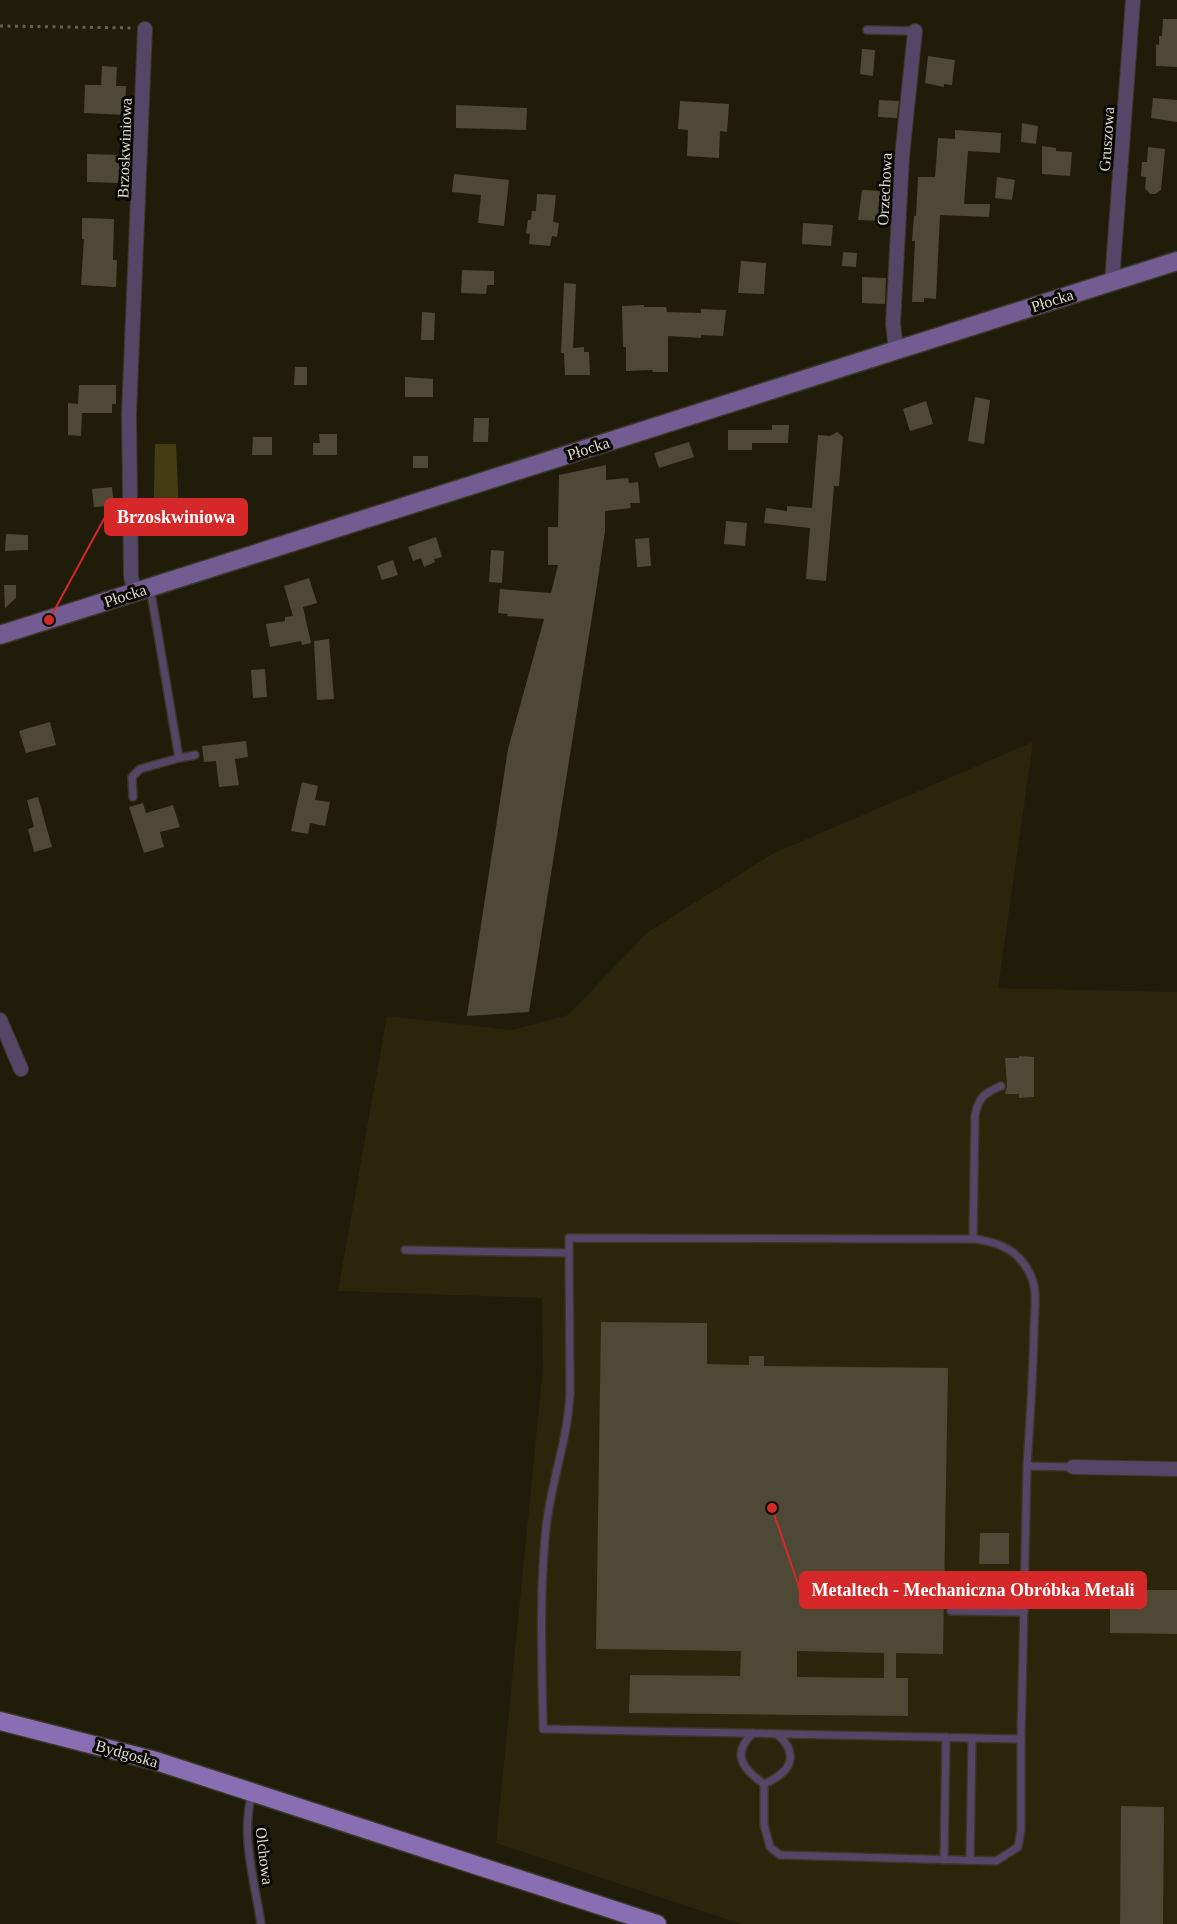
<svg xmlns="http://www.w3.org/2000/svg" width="1177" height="1924" font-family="Georgia,serif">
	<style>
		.built { fill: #2b250b }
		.green { fill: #443b13 }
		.building { fill: #4d4935; fill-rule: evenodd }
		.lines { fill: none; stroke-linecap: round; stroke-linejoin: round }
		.lane-casing { stroke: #3b3726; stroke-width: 10 }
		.street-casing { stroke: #3b3726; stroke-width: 16 }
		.secondary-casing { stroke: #3b3726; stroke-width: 21 }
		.primary-casing { stroke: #3b3726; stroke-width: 21 }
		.path { stroke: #656152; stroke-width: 3; stroke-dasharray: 3 4.5; stroke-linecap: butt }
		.lane { stroke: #534667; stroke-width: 7 }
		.street { stroke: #534667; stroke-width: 14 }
		.secondary { stroke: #725c92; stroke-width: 18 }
		.primary { stroke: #8a6eb4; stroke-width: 18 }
		.labels { text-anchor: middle; stroke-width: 6; stroke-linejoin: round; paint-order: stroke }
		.street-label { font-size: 16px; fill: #dedbd0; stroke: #080702 }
		.leader { fill: none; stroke: #d62828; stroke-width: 2 }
		.callout-dot { fill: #d62828; stroke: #080702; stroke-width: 2 }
		.callout { fill: #d62828; stroke: #d62828; stroke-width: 2 }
		.callout-label { font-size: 18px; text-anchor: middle; font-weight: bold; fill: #fff }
	</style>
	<rect width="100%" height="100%" fill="#201c0a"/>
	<polygon class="built" points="1033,742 998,988 1177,992 1177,1924 741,1924 496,1843 543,1367 542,1298 338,1291 387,1016 512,1030 568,1015 648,932 774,853"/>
	<polygon class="green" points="155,444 176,444 180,535 153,534"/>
	<g class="building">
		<polygon points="1163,19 1177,19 1177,67 1156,66 1156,44 1159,45 1159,36 1162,36"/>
		<polygon points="862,49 875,50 873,76 860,74"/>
		<polygon points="928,56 955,60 952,85 944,84 944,87 925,83"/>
		<polygon points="102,66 117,67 116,86 126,86 125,115 84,113 85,85 101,85"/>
		<polygon points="1153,98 1177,100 1177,122 1151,118"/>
		<polygon points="879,100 899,101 897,118 878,117"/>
		<polygon points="680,101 729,104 727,132 720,131 719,158 687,156 688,130 678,129"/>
		<polygon points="456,105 527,108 526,130 456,128"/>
		<polygon points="1022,123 1038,126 1036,144 1021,142"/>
		<polygon points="955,130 1001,133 1000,153 968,151 964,204 990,204 989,217 940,215 936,299 924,298 924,302 912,302 915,241 912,241 914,216 916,216 918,177 935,177 938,138 955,139"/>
		<polygon points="1042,146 1056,148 1056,151 1072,152 1070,176 1042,174"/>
		<polygon points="1148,147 1165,149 1161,190 1155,194 1150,194 1145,188 1146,177 1141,176 1142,162 1147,162"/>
		<polygon points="87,154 120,155 119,183 87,182"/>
		<polygon points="454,174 509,180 504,226 478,223 481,195 452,192"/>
		<polygon points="997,177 1015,180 1012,200 995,198"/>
		<polygon points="862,190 882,191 882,198 885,198 881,221 858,220"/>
		<polygon points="537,194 556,195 553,222 559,223 557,237 552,236 550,246 529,244 530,234 526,233 528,220 531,220 532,211 536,211"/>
		<polygon points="82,218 114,219 113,260 117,260 116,287 81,285 84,239 82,239"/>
		<polygon points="803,223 833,225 831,246 802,244"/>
		<polygon points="843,252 857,253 856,267 842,266"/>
		<polygon points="741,261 766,263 764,294 738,293"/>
		<polygon points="462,270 494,271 494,285 487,285 486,294 461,293"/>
		<polygon points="862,277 886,278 885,304 862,303"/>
		<polygon points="564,283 576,284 573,348 584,347 584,352 589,352 590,375 565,375 564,353 561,353"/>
		<polygon points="644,305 644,307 666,307 667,312 701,313 701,309 726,310 723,336 701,335 701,338 668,336 668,372 653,372 652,370 626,371 626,347 623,347 622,306"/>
		<polygon points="422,312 435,313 434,340 421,340"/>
		<polygon points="295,367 307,367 307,385 294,385"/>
		<polygon points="405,377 433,379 433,397 405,397"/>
		<polygon points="79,385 116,385 116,404 112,404 112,413 82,413 81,436 68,435 68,403 78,404"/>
		<polygon points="975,397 990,400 984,444 968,441"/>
		<polygon points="926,401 933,424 910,431 903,409"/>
		<polygon points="474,418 489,418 488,442 473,442"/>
		<polygon points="772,425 789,425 788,443 752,443 752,450 728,450 728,430 772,430"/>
		<polygon points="837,432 843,437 839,486 834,486 826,581 806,579 810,528 764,523 766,508 787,511 787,506 812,508 818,435 830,436"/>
		<polygon points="319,434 337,434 337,455 313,455 313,443 320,443"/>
		<polygon points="253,437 272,437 272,455 252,455"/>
		<polygon points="689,442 694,457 659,468 654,453"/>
		<rect x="413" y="456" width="15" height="12"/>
		<polygon points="606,465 606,480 628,478 629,483 638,482 640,503 630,503 631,508 605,511 605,531 597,585 529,1012 467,1016 508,749 544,619 507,616 508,614 498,613 500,589 551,593 558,565 548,565 548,527 558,527 559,475"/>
		<polygon points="112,487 114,506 94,507 92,489"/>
		<polygon points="726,521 747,523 745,546 724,544"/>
		<polygon points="6,534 28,535 28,550 5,551"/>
		<polygon points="436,537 442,557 434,559 435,562 424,567 421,558 413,561 408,547"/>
		<polygon points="649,538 651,566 637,567 635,539"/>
		<polygon points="491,550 504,551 502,583 489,582"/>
		<polygon points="393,560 398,575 382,580 377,566"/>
		<polygon points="309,578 317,603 303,607 311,643 302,645 301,641 270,647 266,624 285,621 285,617 293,616 284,586"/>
		<polygon points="4,585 16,585 16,598 5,608"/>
		<polygon points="329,639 334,699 317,700 314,641"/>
		<polygon points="265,669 267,697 253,698 251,670"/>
		<polygon points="50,722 56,745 26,753 19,731"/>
		<polygon points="246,741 248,757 235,759 239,785 219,787 216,761 204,762 202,746"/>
		<polygon points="302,782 318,786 315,800 330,802 325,826 310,823 308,834 291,831"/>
		<polygon points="38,797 52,847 34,852 28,829 34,827 27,800"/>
		<polygon points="143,803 146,813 173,805 180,827 160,832 164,847 144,853 129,807"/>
		<polygon points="1019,1056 1034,1057 1034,1097 1019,1098 1019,1094 1005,1094 1007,1086 1005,1058 1019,1058"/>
		<path d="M 601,1322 L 707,1323 L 707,1364 L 749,1365 L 749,1356 L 764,1356 L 764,1366 L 948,1368 L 943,1654 L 896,1653 L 896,1678 L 908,1678 L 908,1716 L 629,1713 L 630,1675 L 740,1676 L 741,1651 L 596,1649 ZM 797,1651 L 884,1653 L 884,1678 L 797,1677 Z"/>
		<polygon points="980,1533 1009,1533 1009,1564 979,1564"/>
		<polygon points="1110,1590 1177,1590 1177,1634 1110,1633"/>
		<polygon points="1121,1806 1164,1807 1163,1924 1120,1924"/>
	</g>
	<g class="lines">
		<defs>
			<g id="lane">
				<polyline points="867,30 915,31"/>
				<polyline points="179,758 195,755"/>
				<polyline points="133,797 132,777 140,769 179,758 150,587"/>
				<path d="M 973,1239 L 975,1115 C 979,1097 984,1093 1001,1086"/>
				<polyline points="405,1250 569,1253"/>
				<path d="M 1027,1466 L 1021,1739 L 543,1729 C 542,1662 539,1594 546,1528 C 551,1482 568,1439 570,1393 L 569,1238 L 976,1239 C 1001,1243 1020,1251 1031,1276 C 1038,1291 1034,1314 1034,1331 C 1033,1376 1030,1421 1027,1466 L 1073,1467"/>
				<polyline points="951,1611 1024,1612"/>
				<path d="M 753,1733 C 730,1755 744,1770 764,1784"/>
				<path d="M 777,1734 C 801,1755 790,1773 764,1784 L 764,1825 L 770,1847 L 780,1855 L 996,1861 L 1018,1847 L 1021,1830 L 1021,1739"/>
				<path d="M 252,1794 C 240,1836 255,1882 261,1924"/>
				<polyline points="944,1860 946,1737"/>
				<polyline points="970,1860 972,1738"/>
			</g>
			<g id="street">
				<polyline points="1112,281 1133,0"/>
				<polyline points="896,350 893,324 902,157 915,31"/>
				<polyline points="135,592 131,577 129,414 145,29"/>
				<polyline points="0,1020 21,1069"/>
				<polyline points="1073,1467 1177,1469"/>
			</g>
			<polyline id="secondary" points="0,635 1177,261"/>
			<polyline id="primary" points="0,1721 156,1761 657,1924"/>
		</defs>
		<use href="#lane" class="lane-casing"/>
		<use href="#street" class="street-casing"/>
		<use href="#secondary" class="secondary-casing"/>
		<use href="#primary" class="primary-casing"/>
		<polyline class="path" points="0,26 133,28"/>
		<use href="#lane" class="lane"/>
		<use href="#street" class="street"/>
		<use href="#secondary" class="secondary"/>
		<use href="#primary" class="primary"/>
	</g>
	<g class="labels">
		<g class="street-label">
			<text transform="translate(1106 139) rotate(-86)" y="6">Gruszowa</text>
			<text transform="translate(124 148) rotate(-88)" y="6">Brzoskwiniowa</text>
			<text transform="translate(884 189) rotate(-87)" y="6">Orzechowa</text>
			<text transform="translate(1052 300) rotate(-18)" y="6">Płocka</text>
			<text transform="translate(588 448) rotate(-18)" y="6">Płocka</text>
			<text transform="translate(125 595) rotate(-18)" y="6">Płocka</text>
			<text transform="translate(127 1753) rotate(16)" y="6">Bydgoska</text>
			<text transform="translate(265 1856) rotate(83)" y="6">Olchowa</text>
		</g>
	</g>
	<path class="leader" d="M49 620L105 517M772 1508L800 1590"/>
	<g class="callout-dot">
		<circle cx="49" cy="620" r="6"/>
		<circle cx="772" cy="1508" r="6"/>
	</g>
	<g class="callout">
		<rect x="105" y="499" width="142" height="36" rx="6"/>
		<rect x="800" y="1572" width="346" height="36" rx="6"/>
	</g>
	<g class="callout-label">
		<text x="176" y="523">Brzoskwiniowa</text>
		<text x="973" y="1596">Metaltech - Mechaniczna Obróbka Metali</text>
	</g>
</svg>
